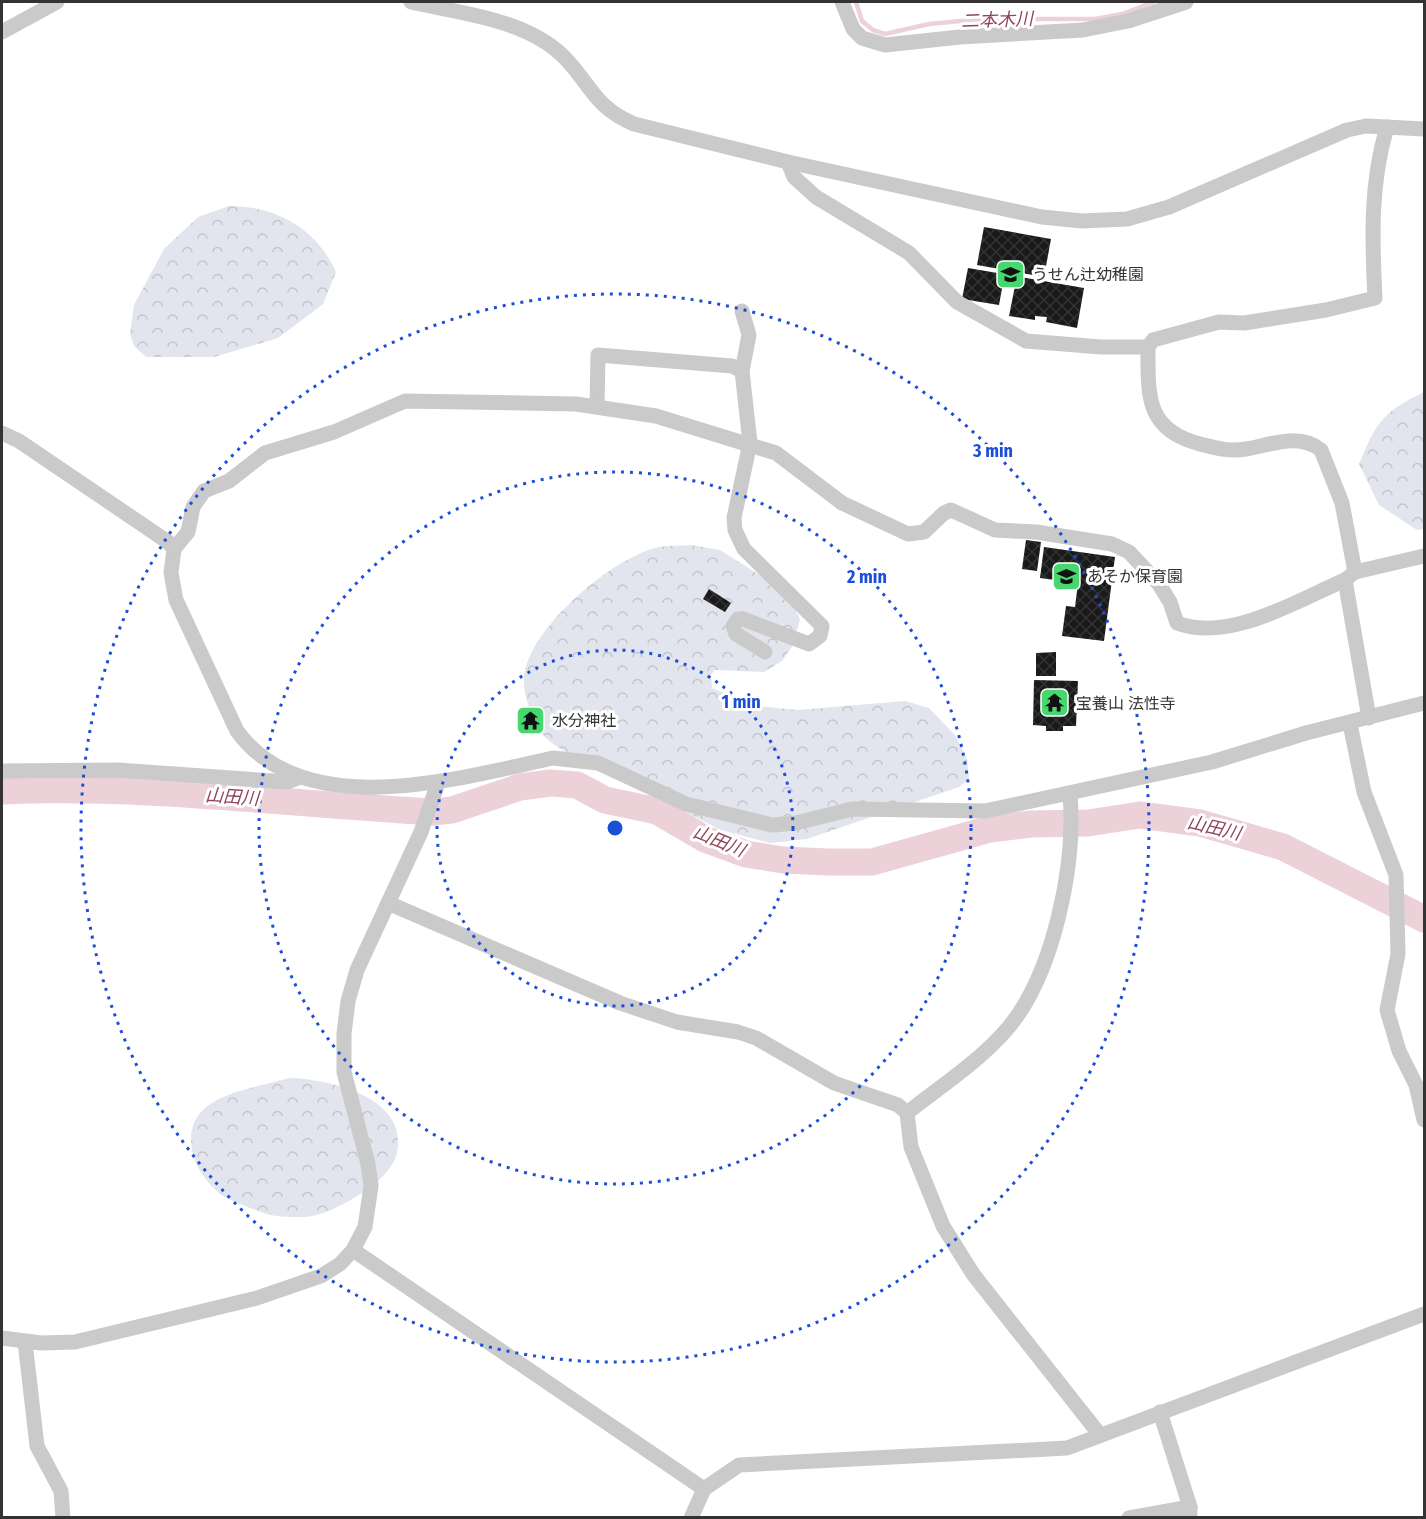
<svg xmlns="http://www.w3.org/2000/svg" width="1426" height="1519" font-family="'Fira Sans Condensed','Noto Sans JP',sans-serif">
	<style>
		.forest { fill: url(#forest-crowns) }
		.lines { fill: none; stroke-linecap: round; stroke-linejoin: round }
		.stream { stroke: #ecd1d8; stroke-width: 4.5 }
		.river { stroke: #ecd1d8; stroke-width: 27 }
		.building { fill: url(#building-cross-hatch) }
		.minor { stroke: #cacaca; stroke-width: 15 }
		.ring { fill: none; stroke: #1d4ed8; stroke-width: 3; stroke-dasharray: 3 6 }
		.labels { text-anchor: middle; stroke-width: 6; stroke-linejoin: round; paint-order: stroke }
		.poi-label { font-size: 16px; fill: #333; stroke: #fff; text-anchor: start }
		.water-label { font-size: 18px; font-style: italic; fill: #904659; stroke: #fff }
		.centre { fill: #1d4ed8; stroke: #fff; stroke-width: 3 }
		.ring-label { font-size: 18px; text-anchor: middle; font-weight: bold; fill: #1d4ed8; stroke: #fff; stroke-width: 6; stroke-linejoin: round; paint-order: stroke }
	</style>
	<defs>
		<pattern id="forest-crowns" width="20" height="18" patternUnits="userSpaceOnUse" patternTransform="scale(1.5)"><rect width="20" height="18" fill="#e3e5ee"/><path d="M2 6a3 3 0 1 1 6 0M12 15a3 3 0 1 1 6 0" fill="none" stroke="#c3c5cd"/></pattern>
		<pattern id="building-cross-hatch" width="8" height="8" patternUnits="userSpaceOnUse" patternTransform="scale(1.5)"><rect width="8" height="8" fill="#1a1a1a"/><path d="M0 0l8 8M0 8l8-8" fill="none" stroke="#333"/></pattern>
	</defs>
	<rect width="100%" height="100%" fill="#fff"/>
	<g class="forest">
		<path d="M 229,206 C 276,206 316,228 336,272 L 323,304 L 278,338 L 214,357 L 146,357 L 134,346 L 130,334 L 134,305 L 164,249 L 198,217 Z"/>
		<path d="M 1424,392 L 1424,529 L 1417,530 L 1379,505 L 1359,464 C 1376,422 1383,412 1424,392 Z"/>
		<path d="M 691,545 L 720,550 L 788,593 L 800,620 L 793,645 L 782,661 L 764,672 L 715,670 L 711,675 L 712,688 L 758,706 L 798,710 L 905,701 L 929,708 L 955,735 L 967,759 L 969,779 L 959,787 L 807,839 L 770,843 L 721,830 L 562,750 C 555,745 545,739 541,732 C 532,719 522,692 524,676 C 530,627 613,557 659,547 C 669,545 681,546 691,545 Z"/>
		<path d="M 289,1078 C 329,1079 409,1097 397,1153 C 391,1181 338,1211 312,1216 C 302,1218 286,1217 276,1216 C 262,1214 246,1206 233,1201 C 217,1195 199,1174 194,1158 C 176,1095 245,1091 289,1078 Z"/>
	</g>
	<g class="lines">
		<polyline class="stream" points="856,2 862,21 873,30 885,34 929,24 982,19 1095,19 1122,14 1154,2"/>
		<path class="river" d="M 2,791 C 146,785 290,804 434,812 L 452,810 L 520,787 L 551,783 L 577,785 L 605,800 L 657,811 L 705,839 L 746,854 L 783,860 L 828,862 L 872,862 L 990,829 L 1032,824 L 1088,823 L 1140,815 L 1200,823 L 1283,847 L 1424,919"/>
	</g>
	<g class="building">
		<polygon points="984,227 1051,239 1044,277 977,265"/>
		<polygon points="968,268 1084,288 1077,328 1046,322 1047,317 1035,316 1035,320 1009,316 1015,286 1003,283 999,305 962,299"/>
		<polygon points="1026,540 1041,542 1037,571 1022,569"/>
		<polygon points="1044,547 1115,557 1104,641 1062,636 1066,606 1075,607 1078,583 1040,578"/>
		<polygon points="709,589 731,603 725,612 703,599"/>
		<polygon points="1056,652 1056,676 1036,676 1036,653"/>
		<polygon points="1034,680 1078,681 1076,726 1063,726 1063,731 1046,731 1046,726 1033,725"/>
	</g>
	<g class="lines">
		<g class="minor">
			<path d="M 411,2 C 460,13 524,19 562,55 C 590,82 593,107 634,124 L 788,162 L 1042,217 L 1082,221 L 1127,219 L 1169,207 L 1347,130 L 1366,126 L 1424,129"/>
			<polyline points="842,2 853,29 862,38 885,45 960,37 1083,30 1128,21 1186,2"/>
			<polyline points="2,32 57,2"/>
			<path d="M 788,162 L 794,177 L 816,197 L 909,253 L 957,302 L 1026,341 L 1101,347 L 1148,347 C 1148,395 1145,430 1200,444 C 1216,448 1229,452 1246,449 C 1271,445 1299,432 1321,450 L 1342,503 L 1355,572"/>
			<polyline points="742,311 749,335 742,371"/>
			<path d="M 1148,347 L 1153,340 L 1219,322 L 1244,323 L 1326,310 L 1375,298 C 1372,240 1370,183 1387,127"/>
			<polyline points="597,407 598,355 732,366 742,371 750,443 734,518 735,530 744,549 822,626 820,636 809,644 743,619 738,619 733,626 736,634 765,652"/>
			<path d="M 2,433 L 19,441 L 168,542 L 174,549 L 171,573 L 176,600 L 237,731 C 305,824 460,778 553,758 L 598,763 L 686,804 L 772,825 L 796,823 L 852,809 L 985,811 L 1212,762 L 1306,733 L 1424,703"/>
			<path d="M 174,549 L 188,532 L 193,507 L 204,491 L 229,481 L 265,453 L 334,432 L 405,401 L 576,404 L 656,416 L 776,453 L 842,503 L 908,534 L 924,532 L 944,513 L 951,510 L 995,530 L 1036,532 L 1112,544 L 1129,552 L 1159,584 L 1170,602 L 1177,623 C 1229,643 1298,600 1345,580 L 1355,572 L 1424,556"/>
			<polyline points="1345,580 1369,718"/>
			<polyline points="1350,724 1364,792 1396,875 1398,954 1387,1010 1399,1051 1416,1085 1424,1120"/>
			<polyline points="2,771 118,770 287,782 298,778"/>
			<polyline points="388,903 620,1003 677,1022 738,1032 756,1038 834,1083 898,1105 907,1113 911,1147 943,1226 973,1274 1100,1435"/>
			<path d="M 907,1113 C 941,1086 980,1061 1008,1028 C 1054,973 1076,864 1070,794"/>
			<polyline points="353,1250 704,1489"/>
			<polyline points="2,1338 41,1343 75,1342 257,1298 321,1276 340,1264 353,1250 365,1227 371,1186 368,1164 344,1072 344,1034 348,1001 357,970 421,832 438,783"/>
			<polyline points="25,1342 37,1446 61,1491 63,1518"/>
			<polyline points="1160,1412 1190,1507 1190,1518"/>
			<polyline points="691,1518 704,1489 739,1465 1067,1448 1424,1314"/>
			<polyline points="1129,1518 1190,1507"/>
		</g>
	</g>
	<g class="ring">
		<circle cx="615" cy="828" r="178"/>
		<circle cx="615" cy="828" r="356"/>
		<circle cx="615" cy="828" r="534"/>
	</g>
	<defs>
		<symbol id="school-square" viewBox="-11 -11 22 22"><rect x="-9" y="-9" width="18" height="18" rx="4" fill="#46d86f" stroke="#fff"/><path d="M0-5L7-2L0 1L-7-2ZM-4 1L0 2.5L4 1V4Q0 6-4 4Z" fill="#111"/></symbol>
		<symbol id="temple-square" viewBox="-11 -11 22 22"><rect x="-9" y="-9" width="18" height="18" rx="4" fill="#46d86f" stroke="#fff"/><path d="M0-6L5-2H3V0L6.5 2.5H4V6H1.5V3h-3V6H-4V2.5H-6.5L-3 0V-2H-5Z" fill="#111"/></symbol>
	</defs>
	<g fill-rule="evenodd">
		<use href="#school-square" x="994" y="258" width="33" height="33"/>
		<use href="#school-square" x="1050" y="560" width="33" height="33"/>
		<use href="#temple-square" x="1038" y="686" width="33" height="33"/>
		<use href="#temple-square" x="514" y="704" width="33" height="33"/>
	</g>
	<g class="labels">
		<g class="poi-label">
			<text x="1032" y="280">うせん辻幼稚園</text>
			<text x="1087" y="582">あそか保育園</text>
			<text x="1076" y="709">宝養山 法性寺</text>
			<text x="552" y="726">水分神社</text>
		</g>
		<g class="water-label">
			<text transform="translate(997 20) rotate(-2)" y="6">二本木川</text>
			<text transform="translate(232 797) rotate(4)" y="6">山田川</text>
			<text transform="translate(1214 828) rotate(13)" y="6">山田川</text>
			<text transform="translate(719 841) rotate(22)" y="6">山田川</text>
		</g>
	</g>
	<circle cx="615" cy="828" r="9" class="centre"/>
	<g class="ring-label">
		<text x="993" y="457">3 min</text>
		<text x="867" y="583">2 min</text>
		<text x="741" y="708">1 min</text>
	</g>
	<rect width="1426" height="1519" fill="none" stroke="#333333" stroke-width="6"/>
</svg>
